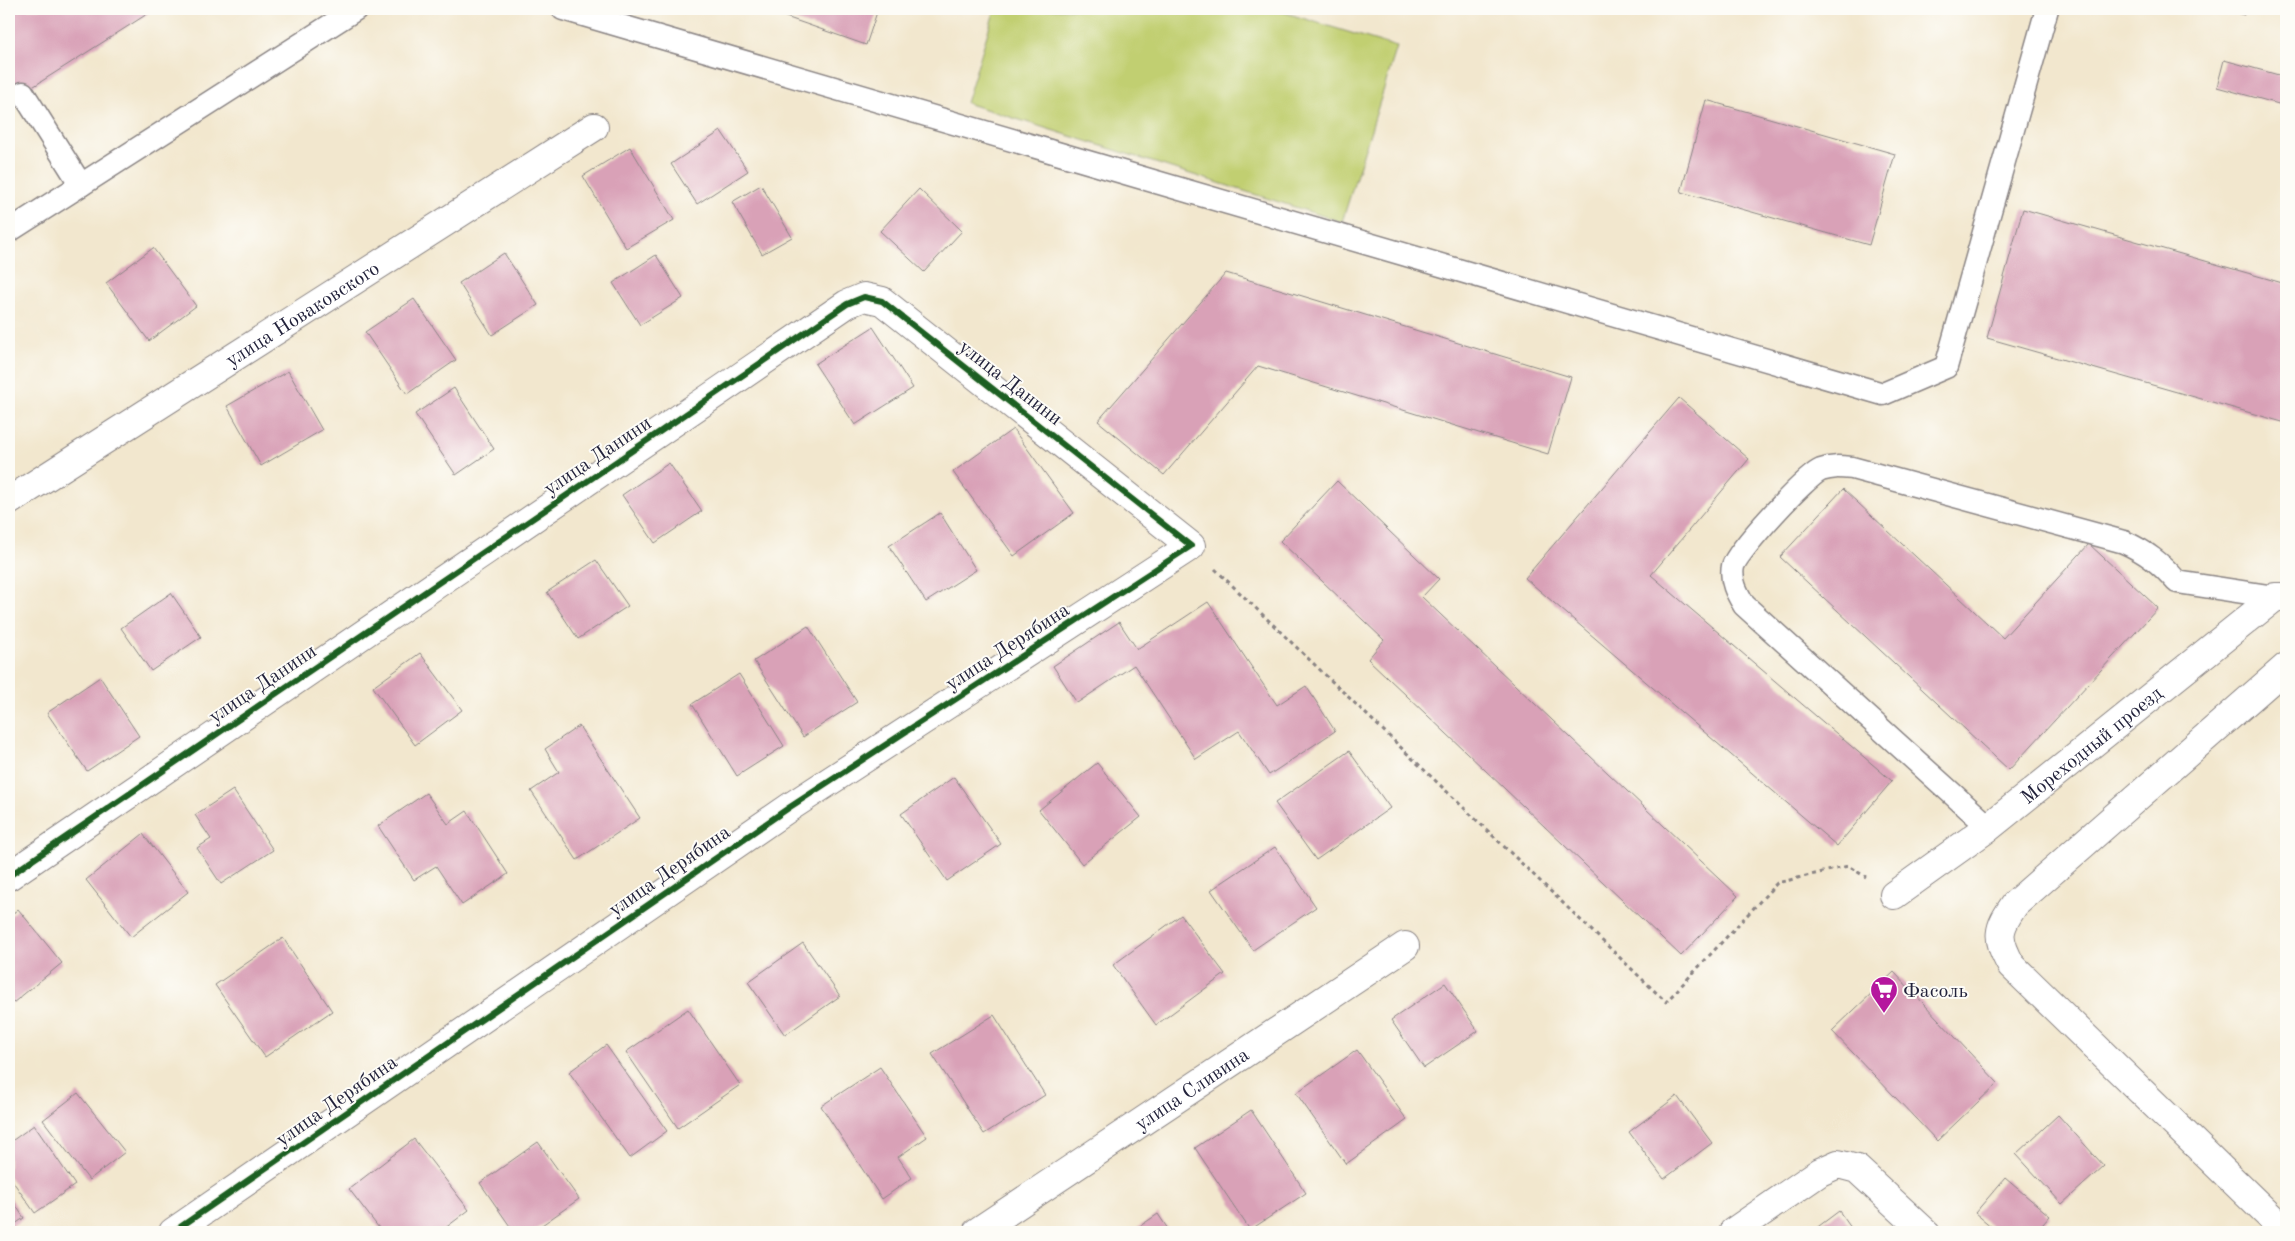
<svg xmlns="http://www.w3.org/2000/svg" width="2295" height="1241" font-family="'Old Standard TT',serif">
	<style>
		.green { fill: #c1cf71; stroke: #727856 }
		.building { fill: #d9a1b7 }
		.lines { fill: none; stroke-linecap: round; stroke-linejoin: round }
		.service-casing { stroke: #8a8484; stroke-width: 25 }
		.minor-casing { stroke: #8a8484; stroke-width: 30 }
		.path { stroke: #8a8484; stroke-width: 3; stroke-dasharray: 4 4; stroke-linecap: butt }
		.service { stroke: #fff; stroke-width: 22 }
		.minor { stroke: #fff; stroke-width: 28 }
		.cycleway-casing { stroke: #fdfcf7; stroke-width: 9 }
		.cycleway { stroke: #1b5e20; stroke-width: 6 }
		.labels { text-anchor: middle; stroke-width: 4; stroke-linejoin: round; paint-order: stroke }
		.street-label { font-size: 20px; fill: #22223b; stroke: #fdfcf7 }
		.poi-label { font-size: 20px; fill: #22223b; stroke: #fdfcf7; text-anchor: start }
	</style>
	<rect width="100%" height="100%" fill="#fdfcf7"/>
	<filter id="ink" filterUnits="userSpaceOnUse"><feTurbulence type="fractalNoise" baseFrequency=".02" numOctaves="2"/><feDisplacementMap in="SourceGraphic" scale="10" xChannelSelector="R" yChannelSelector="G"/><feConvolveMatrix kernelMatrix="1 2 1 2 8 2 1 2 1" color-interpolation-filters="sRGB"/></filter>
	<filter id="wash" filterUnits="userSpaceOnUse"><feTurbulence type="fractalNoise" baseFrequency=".0096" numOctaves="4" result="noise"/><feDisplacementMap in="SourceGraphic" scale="20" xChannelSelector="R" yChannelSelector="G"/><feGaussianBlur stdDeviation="1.12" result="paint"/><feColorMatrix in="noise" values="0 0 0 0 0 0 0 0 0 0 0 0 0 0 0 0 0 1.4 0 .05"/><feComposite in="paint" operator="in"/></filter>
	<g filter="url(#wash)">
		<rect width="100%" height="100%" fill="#f2e7ce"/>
		<polygon class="green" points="995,9 1273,9 1397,47 1342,222 966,103"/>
		<g id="blocks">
			<g class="building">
				<polygon points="9,9 155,9 9,102"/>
				<polygon points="763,9 878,9 866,45"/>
				<polygon points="2222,9 2246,9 2244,15"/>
				<polygon points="2224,60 2286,77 2286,106 2217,87"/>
				<polygon points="1706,100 1895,154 1869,245 1681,192"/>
				<polygon points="721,131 748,171 697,204 671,164"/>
				<polygon points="630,147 674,220 626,248 583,176"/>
				<polygon points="761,185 792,237 762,254 732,202"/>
				<polygon points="919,189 962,231 924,272 880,231"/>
				<polygon points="2023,209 2286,284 2286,423 1987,338"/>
				<polygon points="153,248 196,306 149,341 106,283"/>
				<polygon points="504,253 538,305 492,335 459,283"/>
				<polygon points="656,255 683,298 640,325 613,283"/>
				<polygon points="1226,273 1571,377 1548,454 1258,366 1164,475 1098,421"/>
				<polygon points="414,299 456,360 407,394 365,332"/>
				<polygon points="873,327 913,388 855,425 815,364"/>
				<polygon points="288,371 322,430 261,466 227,406"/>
				<polygon points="454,388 494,449 456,475 415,414"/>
				<polygon points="1679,398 1749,459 1651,575 1892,781 1837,846 1525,578"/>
				<polygon points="1013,429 1074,513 1014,556 953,472"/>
				<polygon points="669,463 702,511 655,543 622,495"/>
				<polygon points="1337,481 1439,579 1422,597 1738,896 1681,956 1368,659 1384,640 1280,541"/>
				<polygon points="1843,489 2003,638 2089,544 2158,608 2009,770 1780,557"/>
				<polygon points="940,513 976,570 926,602 889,546"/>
				<polygon points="596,560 628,606 578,639 547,592"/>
				<polygon points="171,593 201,637 151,671 121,628"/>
				<polygon points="1208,602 1277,705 1306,686 1335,731 1269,775 1239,731 1196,759 1134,665 1077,703 1053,666 1119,622 1137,649"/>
				<polygon points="808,626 857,702 803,737 754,661"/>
				<polygon points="420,653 462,710 415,745 373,687"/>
				<polygon points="739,674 784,746 737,776 692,704"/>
				<polygon points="100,677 139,736 87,771 47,713"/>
				<polygon points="579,726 640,818 577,860 531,791 559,772 545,749"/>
				<polygon points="1349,751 1390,808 1316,860 1275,803"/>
				<polygon points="1097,763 1141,817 1082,864 1039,810"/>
				<polygon points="954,777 1001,844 947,881 901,814"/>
				<polygon points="233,790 273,850 221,884 197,848 211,839 195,815"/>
				<polygon points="426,793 448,824 467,811 508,874 462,905 436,866 414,880 378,826"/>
				<polygon points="143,834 188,892 131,937 86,880"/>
				<polygon points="1275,847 1316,907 1253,950 1211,890"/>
				<polygon points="18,909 62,963 13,1003 9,998 9,917"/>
				<polygon points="1181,915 1225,974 1156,1025 1113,965"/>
				<polygon points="283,938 332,1011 265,1057 215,985"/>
				<polygon points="803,943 840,996 785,1035 748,982"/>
				<polygon points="1894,972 1998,1083 1937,1141 1832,1031"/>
				<polygon points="1445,983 1478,1031 1424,1068 1391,1020"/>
				<polygon points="688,1009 740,1085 678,1128 626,1052"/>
				<polygon points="994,1015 1045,1095 984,1134 932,1054"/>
				<polygon points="606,1045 667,1131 630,1158 569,1072"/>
				<polygon points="1357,1050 1407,1120 1346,1164 1296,1093"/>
				<polygon points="880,1067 927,1137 898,1157 912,1178 882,1199 821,1106"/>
				<polygon points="78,1093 125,1152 89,1180 43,1120"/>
				<polygon points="1677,1096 1712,1143 1664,1179 1629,1132"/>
				<polygon points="1251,1110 1306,1193 1250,1230 1195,1148"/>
				<polygon points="2058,1115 2104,1166 2062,1204 2016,1154"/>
				<polygon points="34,1125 75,1185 35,1213 9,1176 9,1143"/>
				<polygon points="414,1139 469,1210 440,1232 382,1232 349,1189"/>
				<polygon points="538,1142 579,1199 532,1232 514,1232 480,1183"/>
				<polygon points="2005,1178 2050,1216 2036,1232 1998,1232 1975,1213"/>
				<polygon points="9,1195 24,1218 9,1228"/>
				<polygon points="1839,1211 1854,1232 1811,1232"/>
				<polygon points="1158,1214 1170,1232 1131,1232"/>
			</g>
		</g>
	</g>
	<g filter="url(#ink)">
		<use href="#blocks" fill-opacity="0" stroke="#8a8484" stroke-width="1"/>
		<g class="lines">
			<defs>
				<g id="service">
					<polyline points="563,9 1883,394 1946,367 2047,9"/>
					<polyline points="23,93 81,185"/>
					<polyline points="9,231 356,9"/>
					<path d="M 1989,827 L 1744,605 C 1737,593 1730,581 1733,566 C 1738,550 1806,476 1821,470 C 1832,466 1841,467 1852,468 L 2124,542 C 2146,552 2161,563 2177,582 L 2275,597"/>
				</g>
				<g id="minor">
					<path id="s1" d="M 9,501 L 594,127"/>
					<path d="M 2286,667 L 2015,904 C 1997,930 1996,937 2011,965 L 2286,1232"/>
					<polyline points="9,876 847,304 864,297 882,301 1191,546 790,807 173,1232"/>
					<path id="s2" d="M 1894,895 L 1989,827 L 2275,597 L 2286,597"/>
					<path id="s3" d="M 977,1232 L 1405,946"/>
					<polyline points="1733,1232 1820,1172 1838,1164 1857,1169 1925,1232"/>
				</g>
			</defs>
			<use href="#service" class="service-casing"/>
			<use href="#minor" class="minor-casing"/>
			<polyline class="path" points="1215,569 1666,1002 1777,883 1848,866 1866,877"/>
			<use href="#service" class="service"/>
			<use href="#minor" class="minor"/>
			<defs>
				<polyline id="cycleway" points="9,876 847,304 864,297 882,301 1191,546 790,807 173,1232"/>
			</defs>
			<use href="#cycleway" class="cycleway-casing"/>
			<use href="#cycleway" class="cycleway"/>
		</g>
	</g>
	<defs>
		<symbol id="supermarket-pin" viewBox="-11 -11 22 30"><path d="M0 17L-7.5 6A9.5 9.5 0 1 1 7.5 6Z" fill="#b5179e" stroke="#fdfcf7"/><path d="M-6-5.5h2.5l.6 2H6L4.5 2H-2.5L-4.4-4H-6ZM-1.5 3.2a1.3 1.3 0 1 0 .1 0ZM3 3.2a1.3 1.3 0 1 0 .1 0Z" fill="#fff"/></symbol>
	</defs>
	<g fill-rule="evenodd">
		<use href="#supermarket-pin" x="1868" y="974" width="32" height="43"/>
	</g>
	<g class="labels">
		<g class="street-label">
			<text dy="7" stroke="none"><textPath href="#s1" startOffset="348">улица Новаковского</textPath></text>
			<text transform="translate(1011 382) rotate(38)" y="7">улица Данини</text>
			<text transform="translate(597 455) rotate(-34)" y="7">улица Данини</text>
			<text transform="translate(1007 646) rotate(-33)" y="7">улица Дерябина</text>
			<text transform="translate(262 683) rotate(-34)" y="7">улица Данини</text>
			<text dy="7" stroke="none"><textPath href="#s2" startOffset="248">Мореходный проезд</textPath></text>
			<text transform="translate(669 870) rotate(-35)" y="7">улица Дерябина</text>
			<text dy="7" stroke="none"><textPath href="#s3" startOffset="258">улица Сливина</textPath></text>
			<text transform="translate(336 1100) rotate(-35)" y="7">улица Дерябина</text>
		</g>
		<g class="poi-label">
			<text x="1903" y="997">Фасоль</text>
		</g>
	</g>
	<rect width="2295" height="1241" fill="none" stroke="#fdfcf7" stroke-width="30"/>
</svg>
